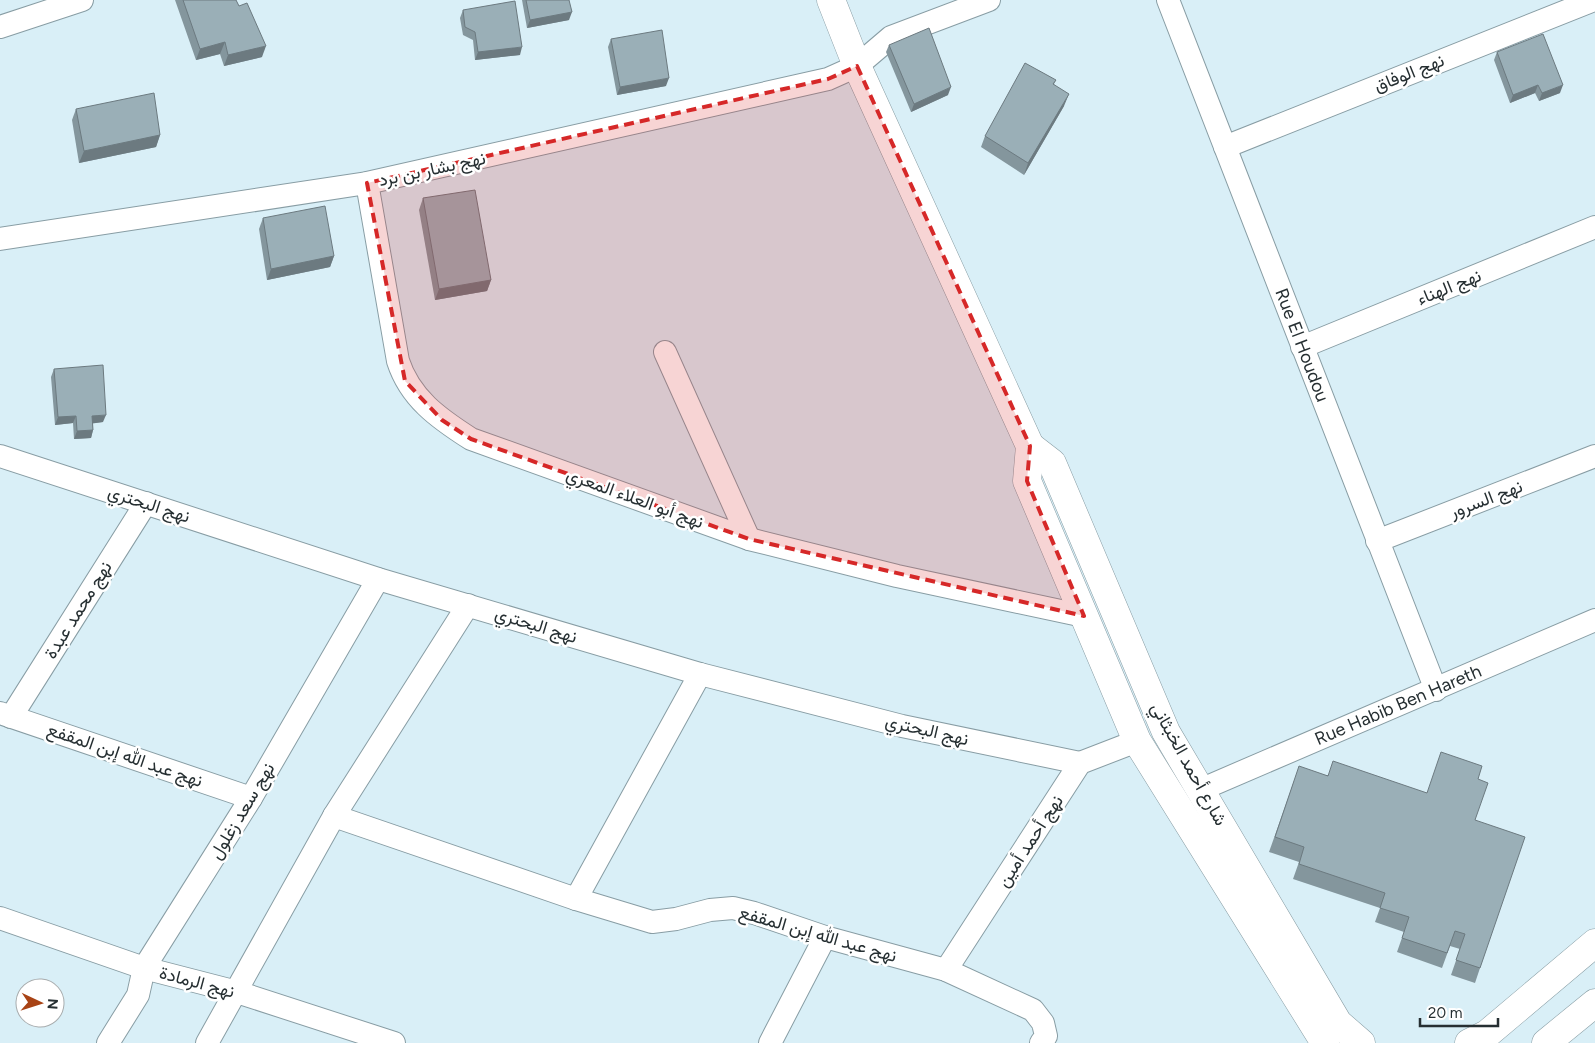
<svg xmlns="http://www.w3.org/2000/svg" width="1595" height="1043" font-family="Figtree,Vazirmatn,sans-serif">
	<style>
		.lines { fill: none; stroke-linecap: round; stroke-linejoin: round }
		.minor-casing { stroke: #889da4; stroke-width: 24 }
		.tertiary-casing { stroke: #889da4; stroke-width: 29 }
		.motorway-casing { stroke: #889da4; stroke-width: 29 }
		.minor { stroke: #fff; stroke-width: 22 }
		.tertiary { stroke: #fff; stroke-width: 28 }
		.motorway { stroke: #fff; stroke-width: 28 }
		.wall { fill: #84969d }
		.shaded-wall { fill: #6c7a80 }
		.building { fill: #9aafb7; stroke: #6c7a80 }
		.marked { fill: #d62828; fill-opacity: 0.2; stroke: #d62828; stroke-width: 4; stroke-dasharray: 10 6; stroke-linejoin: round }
		.labels { text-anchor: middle; stroke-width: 5; stroke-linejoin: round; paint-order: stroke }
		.street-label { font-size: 18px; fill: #262f32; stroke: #fff }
	</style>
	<rect width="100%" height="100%" fill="#d9eff7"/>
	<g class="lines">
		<defs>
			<g id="minor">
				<polyline points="1168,0 1436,690"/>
				<polyline points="0,27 82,0"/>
				<polyline points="1225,147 1594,0"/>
				<path d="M 367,183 L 398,361 C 410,398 438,418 471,439 L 749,539 L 897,576 L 1084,616"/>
				<polyline points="0,239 367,183 828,79 857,66 891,37 989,0"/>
				<polyline points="1302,347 1595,227"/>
				<polyline points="665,352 749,539"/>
				<polyline points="0,456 378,579 700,674 902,726 1080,763"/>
				<polyline points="1377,541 1595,456"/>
				<polyline points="0,713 251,798"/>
				<polyline points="11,717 146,503"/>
				<polyline points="1200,790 1595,620"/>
				<polyline points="334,816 576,899 652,922 676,919 710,910 733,908 754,913 825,937 946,970 1033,1010 1043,1023 1046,1036 1041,1043"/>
				<polyline points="576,899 700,674"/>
				<polyline points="0,918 144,968 237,992 394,1043"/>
				<polyline points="946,970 1080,763 1137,741"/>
				<polyline points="108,1043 138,995 144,968 251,798 378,579"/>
				<polyline points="207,1043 334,816 468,605"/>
				<polyline points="770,1043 825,937"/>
			</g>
			<g id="tertiary">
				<polyline points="831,0 857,66 1030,446 1027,481 1137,741 1325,1043"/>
				<polyline points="1030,446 1052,463 1166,732 1338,1023 1361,1043"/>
				<polyline points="1469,1043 1487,1034 1595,943"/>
			</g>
			<polyline id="motorway" points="1546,1043 1595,1003"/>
		</defs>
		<use href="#minor" class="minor-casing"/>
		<use href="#tertiary" class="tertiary-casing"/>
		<use href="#motorway" class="motorway-casing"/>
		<use href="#minor" class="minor"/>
		<use href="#tertiary" class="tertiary"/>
		<use href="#motorway" class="motorway"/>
	</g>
	<g class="wall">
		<polygon points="175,0 236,0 262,57 224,66 220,54 196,60"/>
		<polygon points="522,0 569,0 569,20 527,28"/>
		<polygon points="463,10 520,55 475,60 473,40 463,35 460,18"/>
		<polygon points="611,39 666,86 617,95 608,47"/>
		<polygon points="889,45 948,95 911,112 886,52"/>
		<polygon points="1497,52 1560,93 1539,101 1535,93 1510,103 1494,60"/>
		<polygon points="1056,80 1054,84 1064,106 1024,175 981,147 985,136"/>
		<polygon points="76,109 160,135 156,147 79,163 72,120"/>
		<polygon points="423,198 491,280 487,291 435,300 419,210"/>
		<polygon points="263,218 334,256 330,267 267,280 259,229"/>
		<polygon points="54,369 103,422 93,423 93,430 91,438 74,439 73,423 55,425 51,377"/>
		<polygon points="1327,775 1427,793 1478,779 1475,820 1480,968 1475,983 1451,975 1460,949 1450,946 1442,968 1397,952 1404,932 1375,922 1380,908 1293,879 1299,862 1269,852 1294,781"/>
	</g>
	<g class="shaded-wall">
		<polygon points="572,12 569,20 527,28 530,20"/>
		<polygon points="225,42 220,54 196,60 200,49"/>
		<polygon points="266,46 262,57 224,66 228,55"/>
		<polygon points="522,47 520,55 475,60 478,52"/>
		<polygon points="669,78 666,86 617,95 620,87"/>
		<polygon points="1538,85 1535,93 1510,103 1513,95"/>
		<polygon points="1563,85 1560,93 1539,101 1542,93"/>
		<polygon points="951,87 948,95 911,112 914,104"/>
		<polygon points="1069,94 1064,106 1024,175 1028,163"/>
		<polygon points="160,135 156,147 79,163 84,151"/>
		<polygon points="334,256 330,267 267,280 271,269"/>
		<polygon points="491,280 487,291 435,300 439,289"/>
		<polygon points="106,415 103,422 89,424 92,416"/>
		<polygon points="76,416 73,423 55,425 58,417"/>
		<polygon points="93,430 91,438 74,439 77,431"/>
	</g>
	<g class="building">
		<polygon points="183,0 236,0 239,6 247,3 266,46 228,55 225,42 200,49"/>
		<polygon points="526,0 569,0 572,12 530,20"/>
		<polygon points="515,1 522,47 478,52 475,32 465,27 463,10"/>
		<polygon points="929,28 951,87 914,104 889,45"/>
		<polygon points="662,30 669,78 620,87 611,39"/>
		<polygon points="1543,34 1563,85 1542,93 1538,85 1513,95 1497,52"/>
		<polygon points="1025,63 1056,80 1053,84 1069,94 1028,163 985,136"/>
		<polygon points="154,93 160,135 84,151 76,109"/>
		<polygon points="475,190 491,280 439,289 423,198"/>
		<polygon points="325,206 334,256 271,269 263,218"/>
		<polygon points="103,365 106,415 92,416 93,430 77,431 76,416 58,417 54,369"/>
		<polygon points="1441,752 1482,766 1478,779 1488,783 1475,820 1525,837 1480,968 1456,960 1465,934 1455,931 1447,953 1402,938 1409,917 1380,908 1385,893 1299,864 1304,847 1275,837 1299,766 1328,776 1333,761 1427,793"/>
	</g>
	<path class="marked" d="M 857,66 L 1030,446 L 1027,481 L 1084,616 L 749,539 L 471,439 L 442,420 L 405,381 L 367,183 L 828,79 Z"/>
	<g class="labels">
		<g class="street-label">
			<text transform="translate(1409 73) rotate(-22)" y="6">نهج الوفاق</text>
			<text transform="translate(432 169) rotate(-12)" y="6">نهج بشار بن برد</text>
			<text transform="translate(1449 287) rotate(-22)" y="6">نهج الهناء</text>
			<text transform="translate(1302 345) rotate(69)" y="6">Rue El Houdou</text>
			<text transform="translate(635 498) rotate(20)" y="6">نهج أبو العلاء المعري</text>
			<text transform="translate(1486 499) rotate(-21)" y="6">نهج السرور</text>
			<text transform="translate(149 504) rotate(18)" y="6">نهج البحتري</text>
			<text transform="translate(78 610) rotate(-58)" y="6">نهج محمد عبدة</text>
			<text transform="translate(536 625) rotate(17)" y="6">نهج البحتري</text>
			<text transform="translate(1398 705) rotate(-23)" y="6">Rue Habib Ben Hareth</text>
			<text transform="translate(927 730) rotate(13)" y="6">نهج البحتري</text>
			<text transform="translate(125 755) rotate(19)" y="6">نهج عبد الله إبن المقفع</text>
			<text transform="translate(1189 764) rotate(61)" y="6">شارع أحمد الخبثاني</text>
			<text transform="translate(242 811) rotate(-59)" y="6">نهج سعد زغلول</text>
			<text transform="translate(1030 841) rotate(-57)" y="6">نهج أحمد أمين</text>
			<text transform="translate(818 934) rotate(16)" y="6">نهج عبد الله إبن المقفع</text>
			<text transform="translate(197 982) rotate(15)" y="6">نهج الرمادة</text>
		</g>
	</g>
	<g transform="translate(40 1003) rotate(94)"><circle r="24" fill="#ffffff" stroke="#a8acad"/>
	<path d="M0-4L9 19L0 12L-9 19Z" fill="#a84315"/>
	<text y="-8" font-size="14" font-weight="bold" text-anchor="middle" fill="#262f32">N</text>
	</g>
	<path d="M1420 1018v8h78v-8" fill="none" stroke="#262f32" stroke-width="2.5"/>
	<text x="1428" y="1018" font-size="15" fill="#262f32" stroke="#ffffff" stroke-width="4" paint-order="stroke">20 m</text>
</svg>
